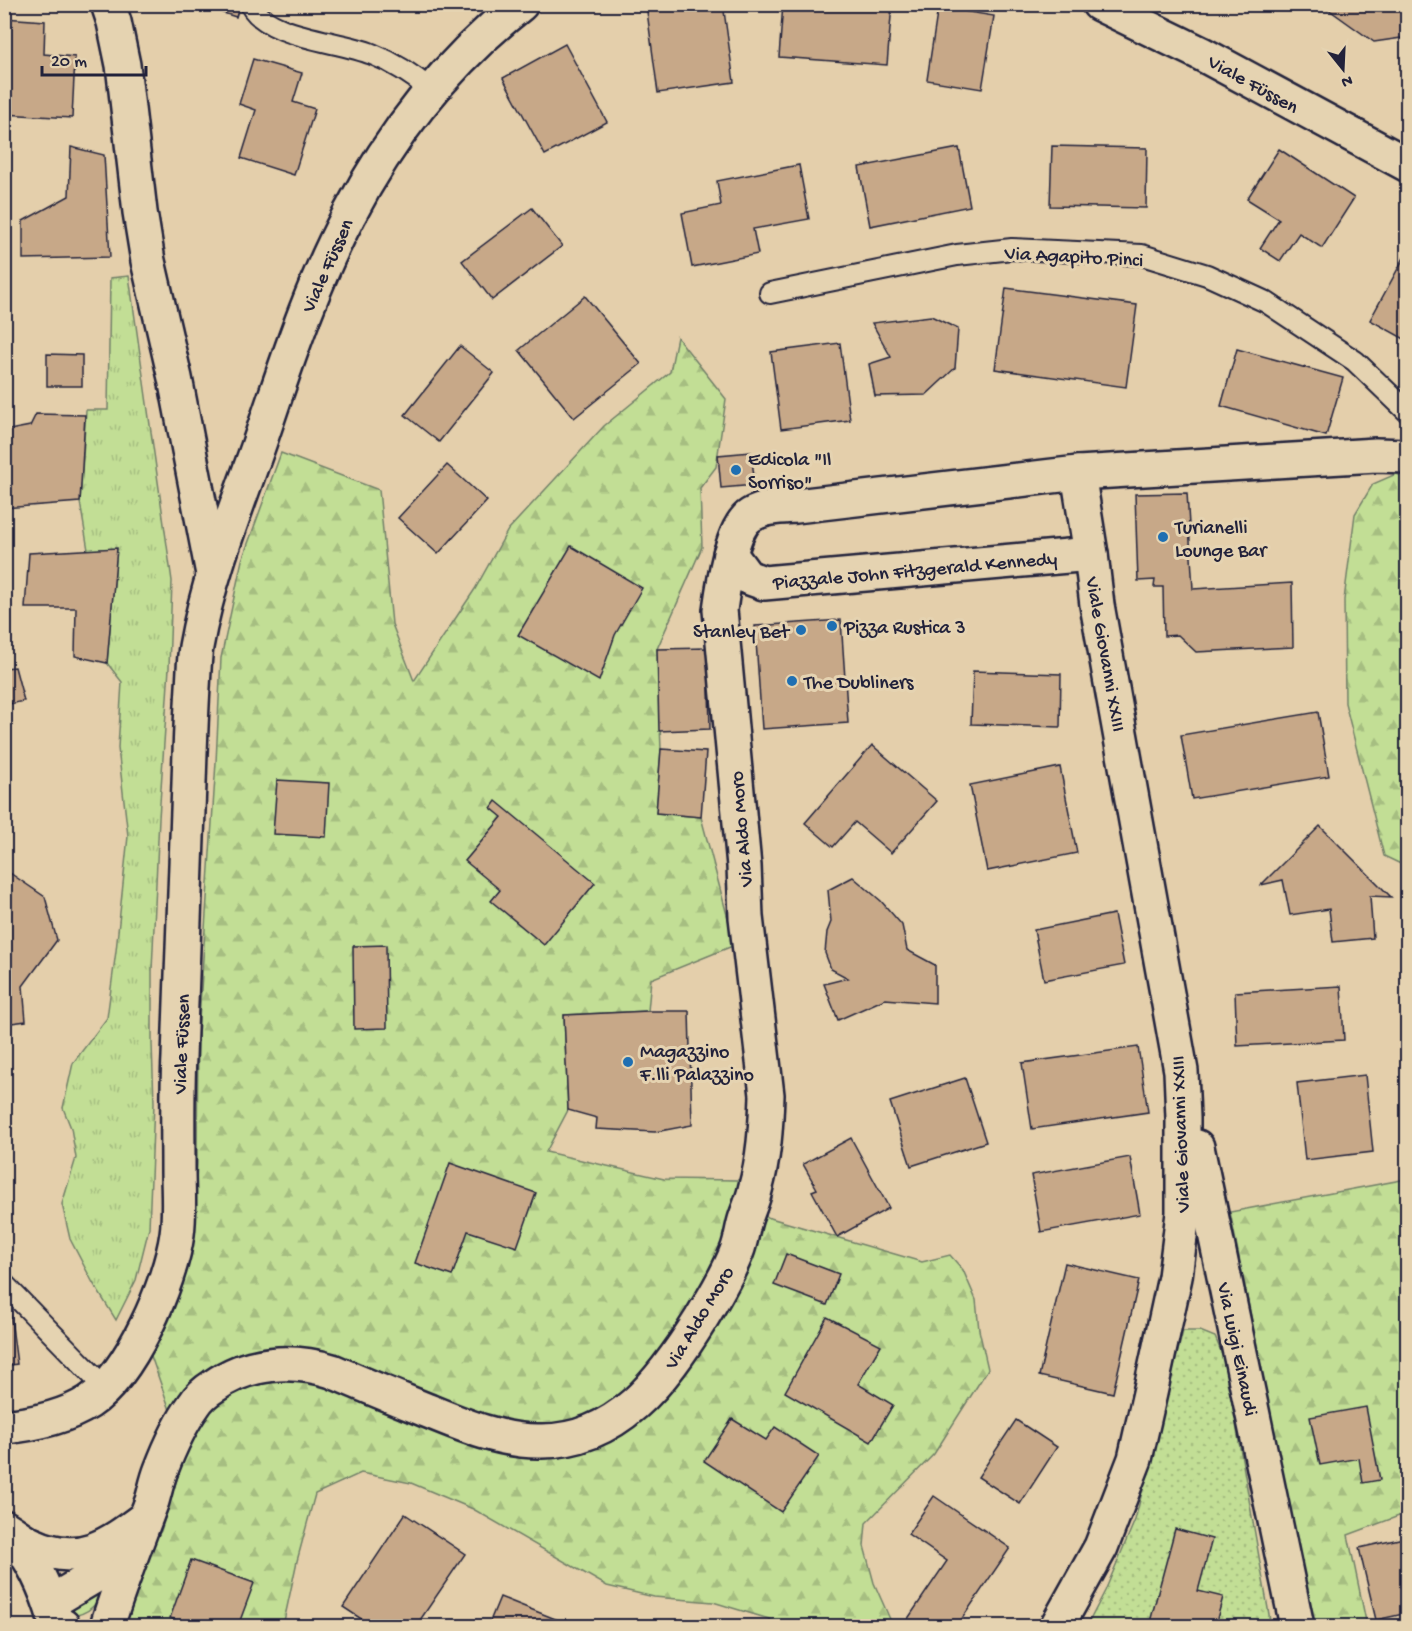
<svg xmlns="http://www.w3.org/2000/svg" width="1412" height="1631" font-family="'Gochi Hand',sans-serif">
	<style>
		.grass { fill: url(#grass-tufts); stroke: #728068; stroke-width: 1.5 }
		.forest { fill: url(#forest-firs); stroke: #728068; stroke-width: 1.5 }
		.garden { fill: url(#garden-dots); stroke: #728068; stroke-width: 1.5 }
		.building { fill: #c7a888; stroke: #22223b; stroke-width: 1.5 }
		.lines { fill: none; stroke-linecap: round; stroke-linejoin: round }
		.service-casing { stroke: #22223b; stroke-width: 24 }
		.minor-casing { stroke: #22223b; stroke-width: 38 }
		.service { stroke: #e5d3b1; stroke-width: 20 }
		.minor { stroke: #e5d3b1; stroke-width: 33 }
		.poi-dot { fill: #1f6fb2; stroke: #e5d3b1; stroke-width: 2 }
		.labels { text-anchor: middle; stroke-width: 6; stroke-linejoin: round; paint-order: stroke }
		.street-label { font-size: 20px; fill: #22223b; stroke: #e5d3b1 }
		.poi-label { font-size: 20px; fill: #22223b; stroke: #e5d3b1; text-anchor: start }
	</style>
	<defs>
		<pattern id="grass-tufts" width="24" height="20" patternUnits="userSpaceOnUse" patternTransform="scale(1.5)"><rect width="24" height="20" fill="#c2de95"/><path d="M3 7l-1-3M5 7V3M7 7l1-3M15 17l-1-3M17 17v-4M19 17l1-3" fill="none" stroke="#a6be81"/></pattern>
		<pattern id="forest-firs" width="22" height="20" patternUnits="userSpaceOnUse" patternTransform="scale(1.5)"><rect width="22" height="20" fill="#c2de95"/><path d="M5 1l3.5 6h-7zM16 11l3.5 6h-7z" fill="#a6be81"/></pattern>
		<pattern id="garden-dots" width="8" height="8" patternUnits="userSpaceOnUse" patternTransform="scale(1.5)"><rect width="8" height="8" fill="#c2de95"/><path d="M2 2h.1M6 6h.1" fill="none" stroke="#a6be81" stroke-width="1.8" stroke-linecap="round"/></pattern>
	</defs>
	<rect width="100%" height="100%" fill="#e4cfab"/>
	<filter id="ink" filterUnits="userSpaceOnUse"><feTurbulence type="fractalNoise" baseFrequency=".0167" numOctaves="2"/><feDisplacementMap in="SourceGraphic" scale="12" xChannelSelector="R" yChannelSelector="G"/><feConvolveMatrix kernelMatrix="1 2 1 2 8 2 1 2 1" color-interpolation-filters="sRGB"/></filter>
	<g filter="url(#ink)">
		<g class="grass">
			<polygon points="129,276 172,581 169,668 159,818 152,970 152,1044 154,1103 149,1228 136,1280 116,1320 93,1283 70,1239 62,1204 76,1158 71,1128 63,1108 73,1063 107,1018 116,951 128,836 118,748 122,682 107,663 117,549 88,550 80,502 86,410 108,410 110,278"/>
			<path d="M 108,1579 C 98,1602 94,1614 67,1617 L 65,1610 Z"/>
		</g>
		<g class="forest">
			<polygon points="677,337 726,399 716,467 700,488 702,547 657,649 661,749 656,813 701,817 735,945 651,979 648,1011 564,1015 568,1110 546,1152 664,1179 738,1180 767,1217 922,1262 950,1255 963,1270 976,1300 979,1330 988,1369 934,1454 866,1523 864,1546 874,1583 893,1626 780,1626 769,1619 713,1602 654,1597 607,1586 473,1509 411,1483 361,1473 315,1494 297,1561 283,1626 122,1626 147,1551 161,1531 185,1453 150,1353 172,1313 188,1267 193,1233 197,1164 198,1035 216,762 221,658 242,560 281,453 379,490 392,624 414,681 475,589 508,530 604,426 670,372"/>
			<polygon points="1396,474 1408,477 1407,867 1384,856 1345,703 1344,600 1355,514 1373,484"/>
			<polygon points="1407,1179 1407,1513 1348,1535 1367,1626 1313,1626 1230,1212"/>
		</g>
		<polygon class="garden" points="1183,1331 1200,1331 1215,1337 1225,1361 1271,1626 1087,1626 1105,1591 1135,1520"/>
		<g class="building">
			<polygon points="195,4 240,4 236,17"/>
			<polygon points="646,4 723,4 734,82 658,93"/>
			<polygon points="783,4 892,4 887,65 779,57"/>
			<polygon points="1321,4 1408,4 1408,37 1374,42"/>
			<polygon points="938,7 994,16 982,89 927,80"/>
			<polygon points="4,18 45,21 44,54 75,57 72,118 4,114"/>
			<polygon points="565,44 607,122 545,155 503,78"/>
			<polygon points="253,59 302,73 293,102 315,109 294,175 241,158 256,110 239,104"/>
			<polygon points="1052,146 1147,148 1146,208 1050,206"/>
			<polygon points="71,147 104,155 110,257 23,259 23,221 69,196"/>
			<polygon points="959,148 970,206 870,226 859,167"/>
			<polygon points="1279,149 1354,198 1322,248 1299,233 1280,261 1260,248 1279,219 1247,199"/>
			<polygon points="799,165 809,219 753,229 758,254 692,267 682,213 721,205 717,181"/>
			<polygon points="532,208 562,246 492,300 462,261"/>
			<polygon points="1406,254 1408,255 1408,341 1370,320"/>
			<polygon points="1006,288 1137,305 1126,387 995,369"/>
			<polygon points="585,296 641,364 574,418 519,350"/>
			<polygon points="931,316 958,329 955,368 926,395 875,396 869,364 891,357 872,323"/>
			<polygon points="840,343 850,420 781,429 771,352"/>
			<polygon points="460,346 494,373 439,442 405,415"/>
			<polygon points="1237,349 1343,378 1326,436 1221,406"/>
			<polygon points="47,354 82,355 82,386 47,386"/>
			<polygon points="36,414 85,415 80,502 4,508 4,431 30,426"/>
			<polygon points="751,452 755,485 721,488 718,455"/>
			<polygon points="447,465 487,501 438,554 398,518"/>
			<polygon points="1187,493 1193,589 1292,583 1293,647 1196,652 1178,635 1164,636 1163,587 1154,587 1155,580 1138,581 1135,494"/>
			<polygon points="571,546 642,588 615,635 599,681 518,635"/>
			<polygon points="117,548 107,663 75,656 76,608 25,608 29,553"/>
			<polygon points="841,620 848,723 762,729 755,626"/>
			<polygon points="708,648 710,729 659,731 657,649"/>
			<polygon points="15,667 24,701 4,705 4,668"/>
			<polygon points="973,671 1061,674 1060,727 971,724"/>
			<polygon points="1318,712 1329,776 1192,799 1181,735"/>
			<polygon points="872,745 937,801 891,853 855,822 833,847 805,823"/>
			<polygon points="661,749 706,752 701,817 656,813"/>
			<polygon points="1060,767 1077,853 987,871 970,785"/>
			<polygon points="277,780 329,783 326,837 273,834"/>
			<polygon points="496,801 595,883 544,945 491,901 500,890 465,861 502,817 491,808"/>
			<polygon points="1320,826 1391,897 1370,896 1373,938 1333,942 1329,909 1290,915 1283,880 1261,885"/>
			<polygon points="4,869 45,897 57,940 23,986 26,1021 4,1024"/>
			<polygon points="853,877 881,901 902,925 907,950 935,965 935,1003 885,999 838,1020 824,984 848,978 831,969 825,953 827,932 831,922 828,890"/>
			<polygon points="1114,914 1124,965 1044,980 1034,930"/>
			<polygon points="386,945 387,1028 354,1029 353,946"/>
			<polygon points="1341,986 1344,1040 1237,1046 1235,992"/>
			<polygon points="648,1011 689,1011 692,1125 655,1132 596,1129 597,1118 568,1110 564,1015"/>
			<polygon points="1138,1047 1148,1112 1032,1129 1022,1063"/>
			<polygon points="1365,1075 1373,1152 1305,1160 1297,1083"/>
			<polygon points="965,1078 986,1142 911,1166 890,1102"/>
			<polygon points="851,1138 889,1208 837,1237 812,1191 817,1189 803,1164"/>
			<polygon points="1130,1157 1140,1214 1041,1232 1031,1175"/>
			<polygon points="450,1163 536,1193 517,1247 468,1231 452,1276 415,1263"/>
			<polygon points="786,1254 839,1274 827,1305 774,1285"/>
			<polygon points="1065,1263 1139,1280 1113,1393 1039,1376"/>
			<polygon points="8,1296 17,1364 4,1366 4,1297"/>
			<polygon points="827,1317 881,1345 858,1384 893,1405 871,1442 785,1392"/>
			<polygon points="1366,1407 1380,1480 1363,1483 1359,1458 1320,1465 1310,1417"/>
			<polygon points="732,1419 766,1440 775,1427 819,1456 781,1512 704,1461"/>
			<polygon points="1016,1420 1057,1447 1020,1504 978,1477"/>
			<polygon points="934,1496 1010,1548 957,1626 903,1626 947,1561 908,1534"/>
			<polygon points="405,1514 465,1554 416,1626 372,1626 343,1607"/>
			<polygon points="1175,1529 1212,1539 1198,1591 1223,1597 1215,1626 1166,1626 1150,1622"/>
			<polygon points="1408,1537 1408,1613 1376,1620 1359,1548"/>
			<polygon points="191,1560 254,1583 238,1626 195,1626 170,1618"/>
			<polygon points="500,1597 573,1626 488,1626"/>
		</g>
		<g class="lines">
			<defs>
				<g id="service">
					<path d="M 250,4 C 267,38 338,40 372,54 C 395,63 413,75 432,91"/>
					<polyline points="770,293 957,255 1012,249 1142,255 1207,275 1266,302 1355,361 1408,412"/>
					<polyline points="4,1284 105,1388"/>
				</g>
				<g id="minor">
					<polyline points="108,4 114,22 123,65 140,212 148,261 175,378 213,574"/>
					<polyline points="1099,4 1200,53 1408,165"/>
					<polyline points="730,554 747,577 764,583 1091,554"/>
					<polyline points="1197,1147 1297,1626"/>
					<path d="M 4,1427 C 33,1424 64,1418 89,1402 C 131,1374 170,1284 177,1234 C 180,1213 178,1191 178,1170 C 178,1132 177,1095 179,1057 C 182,966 186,875 189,783 C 190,751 191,719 193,687 C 194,674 194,660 196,647 C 208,578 235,512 258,447 C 285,368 310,288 349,215 C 391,134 449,61 521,4"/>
					<path d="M 4,1527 C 14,1533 23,1541 33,1545 C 79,1567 109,1545 145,1518"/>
					<path d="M 12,1535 C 33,1559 47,1591 56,1622"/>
					<polyline points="63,1626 59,1625 54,1617 52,1605 56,1599 98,1574 115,1558 128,1541"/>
					<path d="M 107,1626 C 120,1584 136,1543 152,1501 C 155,1491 157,1480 161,1470 C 169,1449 181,1423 194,1405 C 199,1397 206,1391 214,1386 C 249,1361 292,1359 332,1371 C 362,1384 391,1396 421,1408 C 458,1423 498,1441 538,1441 C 617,1443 663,1380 701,1319 C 714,1297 728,1275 737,1251 C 741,1241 742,1230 745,1220 C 748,1210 753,1200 755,1190 C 764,1158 766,1127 767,1095 L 746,917 L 744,866 L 720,610 C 723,588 731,527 751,515 C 765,507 781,507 796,506 L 1078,473 L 1376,455 L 1408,456"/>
					<polyline points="1057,1626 1101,1547 1135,1459 1150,1393 1175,1277 1183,1213 1183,1118 1181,1071 1097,605 1091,554 1078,473"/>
				</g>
			</defs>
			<use href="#service" class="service-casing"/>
			<use href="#minor" class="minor-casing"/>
			<use href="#service" class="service"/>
			<use href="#minor" class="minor"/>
		</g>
	</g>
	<g class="poi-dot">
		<circle cx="736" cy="470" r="6"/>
		<circle cx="1163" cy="537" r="6"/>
		<circle cx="832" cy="626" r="6"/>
		<circle cx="801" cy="630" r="6"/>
		<circle cx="792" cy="681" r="6"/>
		<circle cx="628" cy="1062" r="6"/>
	</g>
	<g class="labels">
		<g class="street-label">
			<text transform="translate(1254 83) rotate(29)" y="7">Viale Füssen</text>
			<text transform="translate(1074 255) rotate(3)" y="7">Via Agapito Pinci</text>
			<text transform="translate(326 265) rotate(-66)" y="7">Viale Füssen</text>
			<text transform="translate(915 569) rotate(-5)" y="7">Piazzale John Fitzgerald Kennedy</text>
			<text transform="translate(1107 654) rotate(80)" y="7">Viale Giovanni XXIII</text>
			<text transform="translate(740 829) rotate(-95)" y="7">Via Aldo Moro</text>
			<text transform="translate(180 1044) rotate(-88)" y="7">Viale Füssen</text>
			<text transform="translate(1179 1134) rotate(-92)" y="7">Viale Giovanni XXIII</text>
			<text transform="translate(698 1317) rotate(-59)" y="7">Via Aldo Moro</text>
			<text transform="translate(1239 1349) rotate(78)" y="7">Via Luigi Einaudi</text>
		</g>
		<g class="poi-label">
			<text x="748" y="465">Edicola "Il<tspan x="748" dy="23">Sorriso"</tspan></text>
			<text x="1175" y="533">Turianelli<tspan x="1175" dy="23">Lounge Bar</tspan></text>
			<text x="844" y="633">Pizza Rustica 3</text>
			<text x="789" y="637" text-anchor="end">Stanley Bet</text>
			<text x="804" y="688">The Dubliners</text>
			<text x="640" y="1057">Magazzino<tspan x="640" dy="23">F.lli Palazzino</tspan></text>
		</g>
	</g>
	<rect width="1412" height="1631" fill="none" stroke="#e5d3b1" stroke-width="24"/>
	<rect x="12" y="12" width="1388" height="1607" fill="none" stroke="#22223b" stroke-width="2" filter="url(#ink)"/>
	<g transform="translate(1343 69) rotate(162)" stroke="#e5d3b1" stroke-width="4.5" paint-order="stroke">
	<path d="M0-4.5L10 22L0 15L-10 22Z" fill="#22223b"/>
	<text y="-9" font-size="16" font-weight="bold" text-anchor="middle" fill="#22223b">N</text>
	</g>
	<path d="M42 66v9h104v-9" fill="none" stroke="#22223b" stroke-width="3"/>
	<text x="51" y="66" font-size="18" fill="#22223b" stroke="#e5d3b1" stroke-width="4.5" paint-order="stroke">20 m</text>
</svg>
